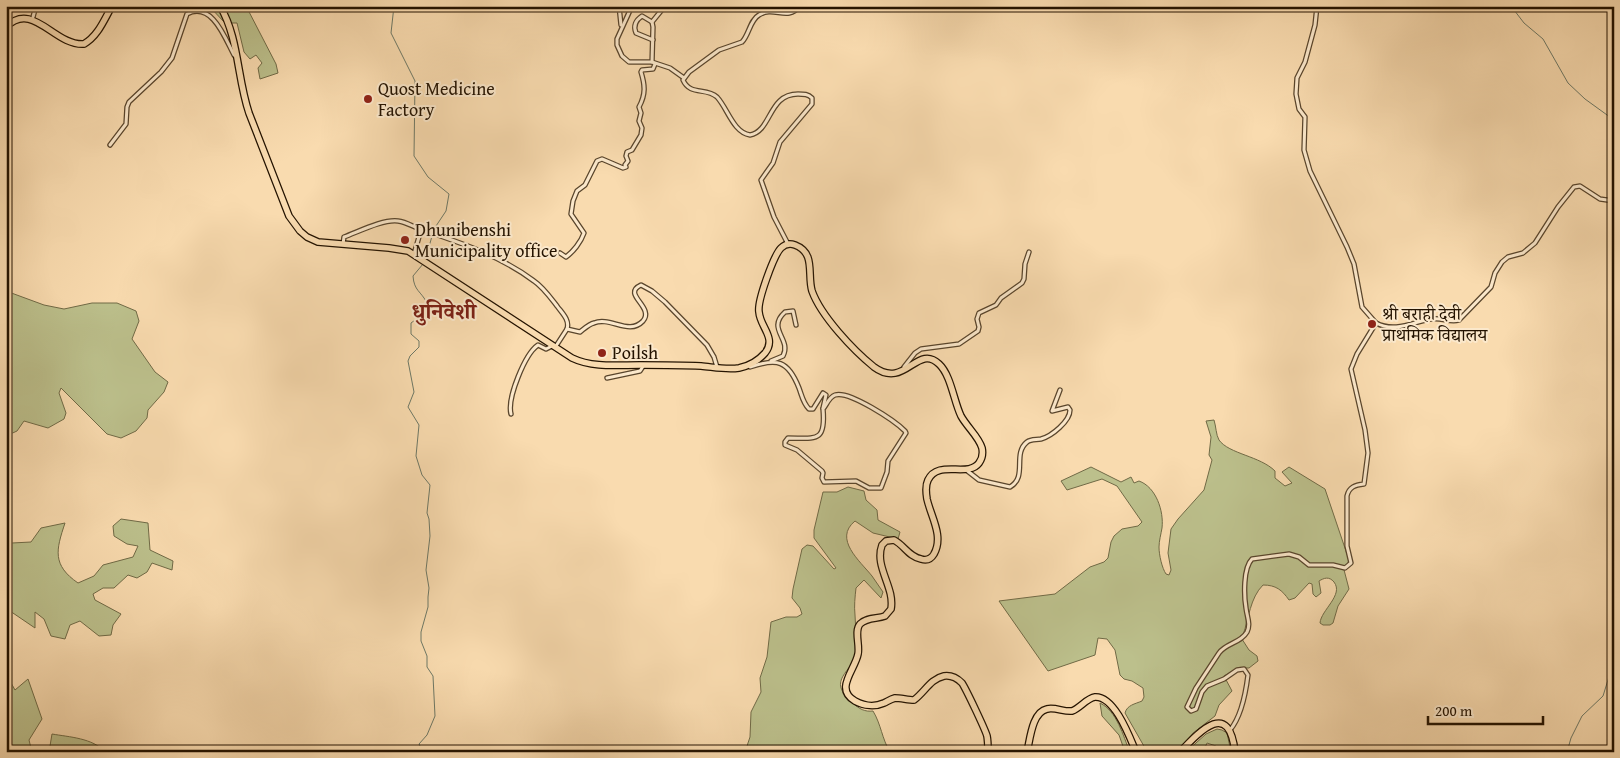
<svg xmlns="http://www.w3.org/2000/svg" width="1620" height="758" font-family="'Gentium Book Plus','Noto Serif Devanagari',serif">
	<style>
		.green { fill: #bcc08c; stroke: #706a46 }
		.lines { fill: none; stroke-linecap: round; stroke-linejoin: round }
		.stream { stroke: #6d7866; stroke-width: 1 }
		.street-casing { stroke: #59452c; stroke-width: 5.5 }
		.highway-casing { stroke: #241300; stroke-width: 8 }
		.street { stroke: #fbe8cb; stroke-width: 3 }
		.highway { stroke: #f9dbaf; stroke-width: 5.5 }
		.poi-dot { fill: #8f2418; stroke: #fbe8cb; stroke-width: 2 }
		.labels { text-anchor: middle; stroke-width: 4; stroke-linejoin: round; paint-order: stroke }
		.poi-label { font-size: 18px; fill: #241300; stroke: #fbe8cb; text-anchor: start }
		.district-label { font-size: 22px; font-weight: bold; fill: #7a1f14; stroke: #fbe8cb }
	</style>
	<rect width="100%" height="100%" fill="#f9dbaf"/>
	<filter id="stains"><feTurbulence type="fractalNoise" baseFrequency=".004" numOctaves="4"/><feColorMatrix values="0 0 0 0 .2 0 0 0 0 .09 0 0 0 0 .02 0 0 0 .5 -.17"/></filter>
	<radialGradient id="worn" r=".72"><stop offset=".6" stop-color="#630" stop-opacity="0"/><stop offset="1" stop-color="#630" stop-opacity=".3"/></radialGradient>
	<g class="green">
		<polygon points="209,6 246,6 276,64 278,73 260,79 258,68 262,63 256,55 250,59 244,52 237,23 225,23"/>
		<polygon points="6,291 44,305 64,309 92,303 117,303 136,311 139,321 132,339 155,372 168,382 164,392 148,410 147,418 136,431 121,438 107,434 61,388 59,393 66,413 64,419 48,428 24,421 17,431 6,436"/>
		<path d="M 1214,420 C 1216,426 1216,435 1219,440 C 1229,454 1260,456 1275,471 L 1275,478 L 1285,486 L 1292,483 L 1282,472 L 1289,467 L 1325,489 L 1349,560 L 1347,565 L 1343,566 L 1349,589 L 1338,606 L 1333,623 L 1330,625 L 1323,625 L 1320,623 C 1321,610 1344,595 1334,582 C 1329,576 1324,578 1319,581 L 1321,593 L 1316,597 L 1313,594 L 1312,584 L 1309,583 L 1295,598 L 1289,600 C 1282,590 1276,585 1263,585 C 1250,598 1249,618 1243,635 L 1240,636 L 1249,650 L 1257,656 L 1258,661 L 1249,668 L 1238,668 L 1224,676 L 1232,691 L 1219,705 L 1215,716 L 1193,733 L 1176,752 L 1151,752 L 1145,748 L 1125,713 C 1127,705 1135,704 1142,701 L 1144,697 L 1143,688 L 1132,681 L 1124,679 L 1120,675 L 1115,650 L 1107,639 L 1098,638 L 1095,655 L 1048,671 L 999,601 L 1055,594 L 1090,567 L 1104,562 L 1108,558 L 1111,542 L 1114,536 L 1122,529 L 1138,526 L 1142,522 L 1117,486 L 1102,479 L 1067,490 L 1061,481 L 1091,467 L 1121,482 L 1131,477 L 1134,483 L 1139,481 C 1156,487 1164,511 1162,528 C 1161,534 1159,541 1159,547 C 1159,555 1162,568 1166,574 L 1169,575 L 1171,570 L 1168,553 L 1171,529 L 1178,519 L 1204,490 L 1212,460 L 1209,455 L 1211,437 L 1206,421 Z"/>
		<path d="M 848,487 L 864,491 L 866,500 L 877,510 L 878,520 L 900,532 L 898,539 L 873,533 L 855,521 C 833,539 860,561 872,576 C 876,581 879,587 883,592 L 881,598 L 864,580 L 856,588 C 855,597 854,606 855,615 C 855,626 858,639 857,650 C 854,673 824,679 853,703 C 859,709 865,712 873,711 C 881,724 882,739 890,752 L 745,752 L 750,737 L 751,712 L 761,692 L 760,678 L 767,657 L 771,622 L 786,617 L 797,617 L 802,614 L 800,608 L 792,598 L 793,589 L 802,549 L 807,545 L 813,546 L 834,569 L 836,568 L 814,538 L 814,530 L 823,492 L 837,492 Z"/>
		<path d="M 121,519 L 148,523 L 150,550 L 173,561 L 172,570 L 152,563 L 147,572 L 137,578 L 128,575 L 114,588 L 103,588 L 93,594 L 95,600 L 121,614 L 113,625 L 111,635 L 99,636 L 80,621 L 70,625 L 65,639 L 51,636 L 44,619 L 35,612 L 35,628 L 10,611 L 6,619 L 6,546 L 12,543 L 31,542 L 41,528 L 65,523 C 56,550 52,565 78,583 L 94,576 L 103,565 L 133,557 L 138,546 L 127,544 L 114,536 L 113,526 Z"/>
		<polygon points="6,674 15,690 28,679 42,719 29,740 32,752 6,752 6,725 9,724 10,716 6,712"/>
		<path d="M 1100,703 C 1117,711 1123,736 1130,752 L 1125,752 L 1119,735 L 1102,716 Z"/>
		<polygon points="1217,729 1222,730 1227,733 1231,752 1218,752 1216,746 1207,743 1203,752 1186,752 1206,734"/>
		<path d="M 52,734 C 69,737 93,738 105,752 L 49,752 Z"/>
	</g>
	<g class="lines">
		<g class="stream">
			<polyline points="394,6 391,33 415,81 414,156 428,177 449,194 446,211 434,229 425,261"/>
			<polyline points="1511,6 1524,23 1543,39 1568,83 1585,99 1614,120"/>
			<path d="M 423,752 L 419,744 L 427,735 L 435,716 L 433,676 L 427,667 L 427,656 L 421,641 L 421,632 L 428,607 L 428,597 L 429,588 L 426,570 L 430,536 L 429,519 L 427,513 L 430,485 L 422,475 L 416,456 L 419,425 L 408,407 L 414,392 L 408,361 L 410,356 L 419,347 L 419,341 L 411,334 L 411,323 L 422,315 L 427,303 C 421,291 414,291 413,276 L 423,264"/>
			<polyline points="1567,752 1571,738 1582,716 1603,696 1612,667 1614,666"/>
		</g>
		<defs>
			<g id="street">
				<polyline points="619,6 621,25"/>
				<polyline points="632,6 617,39 617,45 622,56 629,62 652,62 670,68 684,78"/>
				<polyline points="1317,6 1315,25 1305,62 1297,78 1296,94 1299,109 1305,117 1304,150 1310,171 1347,247 1354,264 1362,307 1376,323"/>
				<polyline points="33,17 36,6"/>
				<path d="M 652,22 L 642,16 C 636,20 633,26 636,33 L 653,40"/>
				<polyline points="652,62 653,27 652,22 665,6"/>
				<path d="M 110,145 L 126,124 L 127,107 L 129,102 L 161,72 L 172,58 L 187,14 C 212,1 225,38 234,55"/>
				<path d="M 343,244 L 344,237 C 358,232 383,219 398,221 C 407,222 415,228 423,230 C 461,243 501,256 534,281 C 543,287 550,297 557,306 C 562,313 570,320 567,329"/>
				<path d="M 788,244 L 774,217 L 761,180 L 773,163 L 780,142 L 812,104 L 812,98 C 808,94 804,94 798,94 C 768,94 772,131 750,135 C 733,132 728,109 717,97 C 706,87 690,96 683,80 L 689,72 L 719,50 L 742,42 C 749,35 750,20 759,15 C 774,5 787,22 800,6"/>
				<path d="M 560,253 L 566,257 C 573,252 581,242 584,233 L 571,214 L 573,201 L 577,191 L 585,185 L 597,161 L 602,159 L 623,168 L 626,167 L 625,165 L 628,161 L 626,156 L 627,152 L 632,150 L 641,135 L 642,128 L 639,121 L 641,113 L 639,107 C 646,94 645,85 641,72 L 642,70 L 653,69 L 655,64"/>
				<polyline points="414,254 421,230"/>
				<path d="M 556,346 L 567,329 L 580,332 C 584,329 589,324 594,323 C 610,316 629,336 643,321 C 655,307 621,294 641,285 L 652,291 L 665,302 L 707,345 L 714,357 L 717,367"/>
				<path d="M 771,361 L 783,356 C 792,339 766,329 785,312 L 793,311 L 796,325"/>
				<path d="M 750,367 C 777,358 788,360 799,388 C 802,396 803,403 809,409 L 813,409 L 823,393 L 826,395 L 823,408"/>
				<polyline points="904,367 915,353 921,349 959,344 978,331 979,327 977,319 979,313 996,305 1001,298 1022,283 1024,279 1025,264 1029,252"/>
				<polyline points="607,378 640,371 644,365"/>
				<path d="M 823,409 C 826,406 829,397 835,395 C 849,390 895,421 905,431 L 906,433 L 888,461 L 887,472 L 881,488 L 869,488 L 856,481 L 824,482 L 822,478 L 823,473 L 822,471 L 797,450 L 785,445 L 785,442 L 788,438 C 816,438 826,443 823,409"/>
				<path d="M 511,414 C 507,398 525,354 538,345 L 546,349 L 552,346"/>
				<path d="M 965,469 L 979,480 L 1010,487 C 1028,477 1012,454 1027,442 C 1031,439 1036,440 1041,439 C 1052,436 1070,421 1070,410 L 1068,407 L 1052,411 L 1060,390"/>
				<path d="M 1230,730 C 1241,717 1246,691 1248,675 L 1244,669 L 1237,670 L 1224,679 L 1207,686 L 1202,692 L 1196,709 L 1191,711 L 1187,707 L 1196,688 L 1219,653 C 1226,643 1241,643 1247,632 C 1251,624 1247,617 1246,608 C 1244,596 1243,568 1252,559 L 1289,554 L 1299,557 L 1309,565 L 1333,565 L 1345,568 L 1351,563 L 1347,546 L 1347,496 C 1349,487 1355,485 1364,484 L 1368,453 L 1365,430 L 1351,369 L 1357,354 L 1376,323 C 1395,333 1413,322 1431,319 C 1441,317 1450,323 1459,320 L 1491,287 L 1495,273 L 1502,262 L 1508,257 L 1523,253 L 1535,243 L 1558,207 L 1574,187 L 1580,186 L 1600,199 L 1614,201"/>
			</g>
			<g id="highway">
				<path d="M 220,6 C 239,38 237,78 249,113 L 289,216 L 300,231 L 307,237 L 318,242 L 389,248 L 408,251 L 572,358 C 593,368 617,365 640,365 C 660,365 680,365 701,366 C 713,367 726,370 739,368 C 749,366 758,361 765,353 C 777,338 760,327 759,312 C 757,301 774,255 781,248 C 785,244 790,243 795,245 C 816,253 807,274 812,291 C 821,316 853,350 874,367 C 905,390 917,343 939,364 C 951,375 954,402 961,416 C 967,427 979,437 982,448 C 983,453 982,459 979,463 C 968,478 938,459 928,480 C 925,486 926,493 927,499 C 931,517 944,536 934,554 C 931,559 927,561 921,559 C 909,557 904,545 894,540 L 886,541 L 882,545 C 874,567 895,587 891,609 L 885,616 C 877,619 867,617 860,624 C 854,631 860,645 858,654 C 855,670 834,689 855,701 C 864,706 875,707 884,703 C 888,701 891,699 895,698 C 901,698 908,700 914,700 C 925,692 930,679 944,676 C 951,675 957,678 962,683 C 966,689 985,729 987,736 C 988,741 988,747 988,752"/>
				<path d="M 6,27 C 33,0 54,46 84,44 C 98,36 104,20 112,6"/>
				<path d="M 1027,752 C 1030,740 1032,712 1047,709 C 1055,707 1064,712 1072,711 C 1080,708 1087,698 1095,697 C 1115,696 1130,738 1136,752"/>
				<path d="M 1180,752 C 1201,730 1229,700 1235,752"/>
			</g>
		</defs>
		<use href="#street" class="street-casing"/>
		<use href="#highway" class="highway-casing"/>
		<use href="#street" class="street"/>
		<use href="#highway" class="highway"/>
	</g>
	<g class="poi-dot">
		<circle cx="368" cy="99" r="5"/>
		<circle cx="405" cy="240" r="5"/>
		<circle cx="1372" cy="324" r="5"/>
		<circle cx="602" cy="353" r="5"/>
	</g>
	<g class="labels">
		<g class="poi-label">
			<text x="378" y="95">Quost Medicine<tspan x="378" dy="21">Factory</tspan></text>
			<text x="415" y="236">Dhunibenshi<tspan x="415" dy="21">Municipality office</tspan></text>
			<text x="1382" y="320">श्री बराही देवी<tspan x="1382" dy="21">प्राथमिक विद्यालय</tspan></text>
			<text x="612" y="359">Poilsh</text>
		</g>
		<g class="district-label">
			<text x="444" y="319">धुनिवेशी</text>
		</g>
	</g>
	<rect width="1620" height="758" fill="none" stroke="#f9dbaf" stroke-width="25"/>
	<rect x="8" y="8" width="1605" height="743" fill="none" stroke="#241300" stroke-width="2.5"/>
	<rect x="12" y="12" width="1595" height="733" fill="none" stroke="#241300"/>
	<path d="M1428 716v8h115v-8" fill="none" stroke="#241300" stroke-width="2.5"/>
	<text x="1435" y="716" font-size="15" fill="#241300" stroke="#fbe8cb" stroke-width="4" paint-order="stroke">200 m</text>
	<rect width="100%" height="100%" filter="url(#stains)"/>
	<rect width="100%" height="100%" fill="url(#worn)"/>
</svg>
